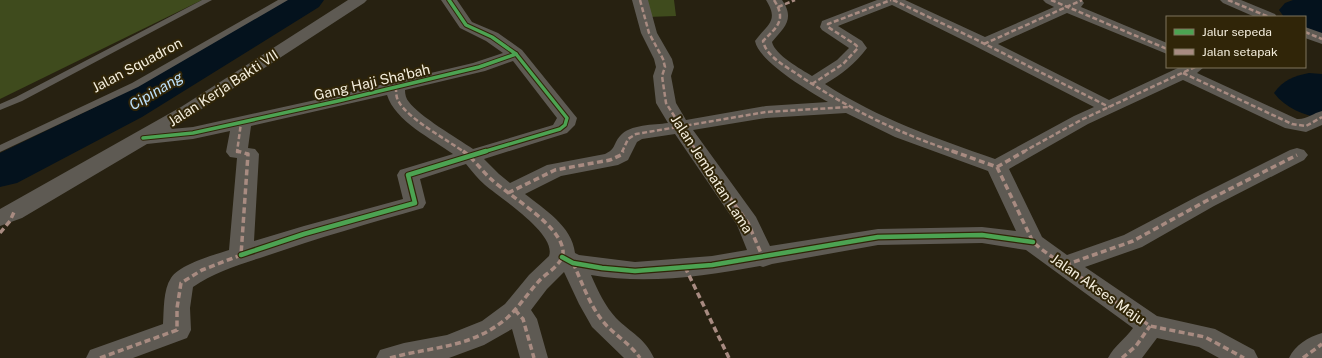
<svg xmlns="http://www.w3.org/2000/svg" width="1322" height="358" font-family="'Public Sans',sans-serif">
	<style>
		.green { fill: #3f4b1d }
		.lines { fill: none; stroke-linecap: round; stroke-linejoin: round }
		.river { fill: #04121d; fill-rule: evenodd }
		.lane { fill: #5e5a53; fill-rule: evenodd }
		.street { fill: #5e5a53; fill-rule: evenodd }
		.quiet-far1 { stroke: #a88b81; stroke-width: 2.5; stroke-dasharray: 5 2.5; stroke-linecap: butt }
		.quiet { stroke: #a88b81; stroke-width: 3.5; stroke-dasharray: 6 3.5; stroke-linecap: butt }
		.cycleway-far1-casing { stroke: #302508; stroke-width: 5.5 }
		.cycleway-casing { stroke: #302508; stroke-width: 7 }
		.cycleway-far1 { stroke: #4ca352; stroke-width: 3.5 }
		.cycleway { stroke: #4ca352; stroke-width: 4.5 }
		.labels { text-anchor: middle; stroke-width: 4; stroke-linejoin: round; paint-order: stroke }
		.street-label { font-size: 14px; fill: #f4eedd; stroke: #302508 }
		.water-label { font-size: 15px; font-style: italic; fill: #bde1fb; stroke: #302508 }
	</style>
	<rect width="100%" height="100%" fill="#272111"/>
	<g class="green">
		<polygon points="0,0 202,0 0,99"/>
		<polygon points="647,0 674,0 676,16 647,17"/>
	</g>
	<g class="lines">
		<g class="river">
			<polygon points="282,0 324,0 319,7 142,117 17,183 0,187 0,153 112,99"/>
			<polygon points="1293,0 1322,0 1322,34 1305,28 1305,17 1284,17 1279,10 1285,3"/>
			<path d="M 1309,73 L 1322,74 L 1322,119 C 1304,115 1285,108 1274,93 C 1283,80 1294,76 1309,73 Z"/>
		</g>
		<g class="lane">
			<polygon points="202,0 212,0 22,101 0,110 0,104 16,97"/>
			<polygon points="278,0 288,0 138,87 0,152 0,145 132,83"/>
		</g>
		<g class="street">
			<path d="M 348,0 L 367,0 L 364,3 L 171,129 L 193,127 L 338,95 L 473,63 L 503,53 L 486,41 L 460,28 L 441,0 L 457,0 L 472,22 L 498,33 L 522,50 L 577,118 L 575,125 L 567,133 L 484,159 L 499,174 L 510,183 L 547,165 L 605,154 C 616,149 613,144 620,136 C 630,124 654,125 668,123 L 656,103 L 653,76 L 656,67 L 654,59 L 641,33 L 632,0 L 648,0 L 657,33 L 672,59 L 674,67 L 671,76 L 676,103 L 686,120 L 766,106 L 828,102 C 809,91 759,62 755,41 C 766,25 780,22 766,0 L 782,0 C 795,19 785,27 772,42 C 775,55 801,69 812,76 L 837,60 L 849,48 L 822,30 L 820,27 L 822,21 L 877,0 L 905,0 L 985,37 L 1054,7 L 1046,3 L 1043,0 L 1082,0 L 1084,3 L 1081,7 L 1167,43 L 1167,54 L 1067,13 L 998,44 L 1109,100 L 1180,67 L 1204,67 L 1197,73 L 1297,119 C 1306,120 1313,113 1322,111 L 1322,125 L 1306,132 L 1285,128 L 1183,80 L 1088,124 L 1009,169 L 1042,237 L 1067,255 L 1124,235 L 1198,196 L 1290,150 L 1297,148 L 1304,150 L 1308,155 L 1304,160 L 1214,206 L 1142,247 L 1085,267 L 1157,316 L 1215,329 L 1254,350 L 1258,358 L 1219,358 L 1199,347 L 1157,338 L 1142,358 L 1108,358 C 1114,346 1125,339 1133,328 L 1026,250 L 982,243 L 878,245 L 772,264 L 763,267 L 760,266 C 705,276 647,285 591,275 C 598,291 605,306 616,318 C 631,333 645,338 654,358 L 624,358 L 592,327 L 579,304 L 564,272 L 547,289 L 531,310 L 537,319 L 548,358 L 520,358 L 512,329 L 484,345 L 449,358 L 376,358 L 380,350 L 404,343 L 447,335 L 482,321 L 505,304 L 529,275 L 549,256 C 557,234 500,198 485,185 C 478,179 472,171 466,164 L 420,179 L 426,203 L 423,208 C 370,223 318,238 266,256 C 241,264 214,272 193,287 L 190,308 L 191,330 L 187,338 L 133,358 L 86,358 L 90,350 L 163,324 C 164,310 163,290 171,278 C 180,264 214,255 229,250 L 237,158 L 230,157 L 226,152 L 230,131 L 193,139 L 147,144 L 22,218 L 0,226 L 0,209 L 181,107 ZM 892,5 L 969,43 L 1094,107 L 1074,116 L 995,159 C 935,138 879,119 825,84 C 842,74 855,64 867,48 L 862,41 L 838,26 ZM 513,61 L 557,118 L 553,125 L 473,149 C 457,138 419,116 409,102 C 406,99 405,94 405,90 L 485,71 ZM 387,95 C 395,121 432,139 453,154 L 400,170 L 397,175 L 403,199 L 304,226 L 254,241 L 259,154 L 255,149 L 248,148 L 251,126 ZM 846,113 L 895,137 L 988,171 L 1016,231 L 982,227 L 878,229 L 770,246 L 756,217 L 693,130 L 766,118 ZM 675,134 L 737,225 L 747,250 L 712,256 L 635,262 L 579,255 L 575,253 C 572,226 544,209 525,194 L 561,176 L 618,165 L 628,160 L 637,142 L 642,139 Z"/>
			<polygon points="1220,0 1241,0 1275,14 1277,17 1255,17 1223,3"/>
			<polygon points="1305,27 1322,33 1322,44 1305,38"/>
			<path d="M 1322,333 L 1322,358 L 1289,358 C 1295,345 1308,337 1322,333 Z"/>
		</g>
		<g class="quiet-far1">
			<polyline points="640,0 649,33 663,59 665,67 662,76 666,103 697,152"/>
			<path d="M 774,0 C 787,20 777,27 763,41 C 766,56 785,66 797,74 C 847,108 898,133 955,152"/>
			<polyline points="893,0 975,39 1109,107"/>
			<polyline points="1051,0 1167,49"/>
			<polyline points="1228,0 1269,17"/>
			<polyline points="778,7 795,0"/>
			<polyline points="1305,32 1322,39"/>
			<polyline points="984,44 1082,0"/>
			<polyline points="1183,73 1292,124 1306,126 1322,117"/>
			<polyline points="812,84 843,64 858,48 856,45 828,27 828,24 891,0"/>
			<path d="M 396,87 C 396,92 396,98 399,102 C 407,118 449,141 464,152"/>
			<polyline points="239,152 237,152 241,123"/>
			<polyline points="622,152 628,139 636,134 766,112 848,107"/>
			<polyline points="1023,152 1081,120 1195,67"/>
		</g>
		<g class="quiet">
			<polyline points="696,151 748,223 763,258"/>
			<polyline points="952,151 997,167"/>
			<polyline points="997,167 1033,242 1041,249 1150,326 1205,337 1244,358"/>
			<polyline points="997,167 1025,151"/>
			<polyline points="508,193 555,170 610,160 621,155 623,151"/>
			<polyline points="0,233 10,221 14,212"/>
			<path d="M 573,263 C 583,284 590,308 607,326 C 618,337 631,345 640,358"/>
			<polyline points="1065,265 1133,241 1206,201 1297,155"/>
			<polyline points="685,267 729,358"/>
			<polyline points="515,310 523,319 534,358"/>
			<polyline points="100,358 177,330 177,308 181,283 202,270 241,255 248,154 237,151"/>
			<path d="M 390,358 C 433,346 470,349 507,318 C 519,307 528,293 539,281 C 546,273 564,264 563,251 C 561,225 509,196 491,179 C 481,170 474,159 463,151"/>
			<polyline points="1122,358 1136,346 1150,326"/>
			<polyline points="1303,358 1322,344"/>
		</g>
		<defs>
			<g id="cycleway-far1">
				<polyline points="143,138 193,133 338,101 479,67 516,54 492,37 466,25 449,0"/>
				<polyline points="483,152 560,129 565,125 567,118 516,54"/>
			</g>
			<g id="cycleway">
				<polyline points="241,255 304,234 415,203 408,175 486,151"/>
				<polyline points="562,257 573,263 602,268 635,271 712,265 878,237 982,235 1033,242"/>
			</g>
		</defs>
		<use href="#cycleway-far1" class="cycleway-far1-casing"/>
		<use href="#cycleway" class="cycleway-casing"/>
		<use href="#cycleway-far1" class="cycleway-far1"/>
		<use href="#cycleway" class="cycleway"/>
	</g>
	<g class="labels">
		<g class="street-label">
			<text transform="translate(137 65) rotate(-28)" y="5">Jalan Squadron</text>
			<text transform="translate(372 82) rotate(-13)" y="5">Gang Haji Sha'bah</text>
			<text transform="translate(223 88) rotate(-33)" y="5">Jalan Kerja Bakti VII</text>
			<text transform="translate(712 174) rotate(57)" y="5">Jalan Jembatan Lama</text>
			<text transform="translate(1098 289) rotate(35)" y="5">Jalan Akses Maju</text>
		</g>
		<g class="water-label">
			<text transform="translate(156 91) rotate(-31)" y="5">Cipinang</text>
		</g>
	</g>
	<rect x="1166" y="16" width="140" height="52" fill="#302508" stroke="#7e755d"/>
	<rect x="1174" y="29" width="20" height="6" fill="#4ca352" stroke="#7e755d"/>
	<text x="1202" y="36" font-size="12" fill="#f4eedd">Jalur sepeda</text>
	<rect x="1174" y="49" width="20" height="6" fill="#a88b81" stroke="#7e755d"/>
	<text x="1202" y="56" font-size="12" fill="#f4eedd">Jalan setapak</text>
</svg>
